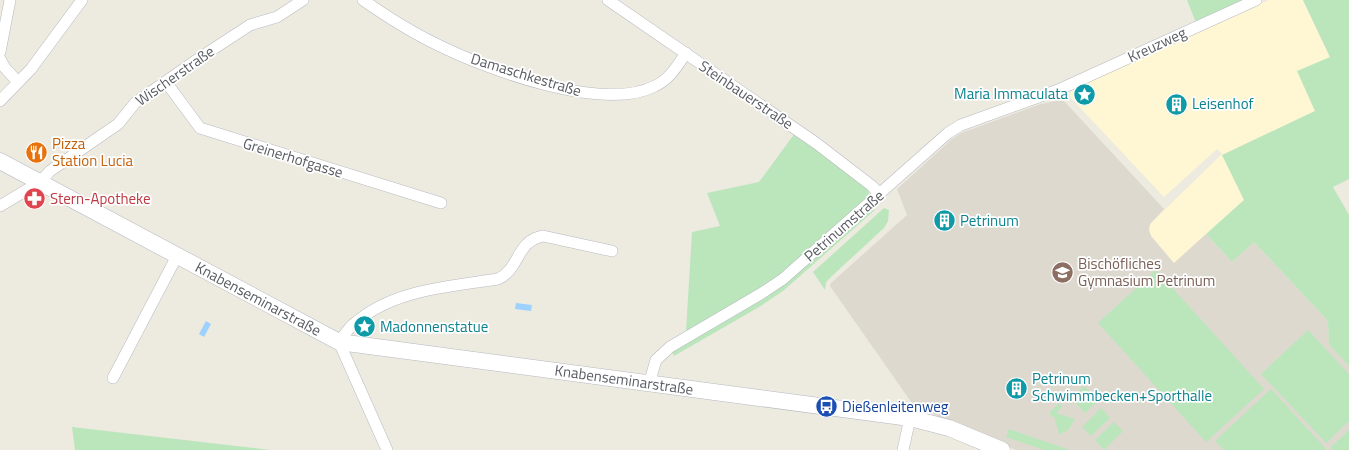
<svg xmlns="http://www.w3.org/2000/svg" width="1349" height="450" font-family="'Titillium Web',sans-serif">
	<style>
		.commercial { fill: #fff6d3 }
		.education { fill: #ddd9cf }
		.green { fill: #bbe6bc }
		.water { fill: #9dd2ff }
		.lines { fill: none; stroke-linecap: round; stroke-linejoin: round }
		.street-casing { stroke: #b8bac0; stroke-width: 12 }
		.secondary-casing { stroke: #b6b9c0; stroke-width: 17 }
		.street { stroke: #fff; stroke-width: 11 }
		.secondary { stroke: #fff; stroke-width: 16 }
		.labels { text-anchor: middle; stroke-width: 3.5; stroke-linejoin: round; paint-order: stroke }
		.street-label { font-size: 15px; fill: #595c62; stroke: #fff }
		.culture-label { font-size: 15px; fill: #0d838f; stroke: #fff; text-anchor: start }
		.food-label { font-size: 15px; fill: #c56008; stroke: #fff; text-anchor: start }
		.health-label { font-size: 15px; fill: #be3a42; stroke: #fff; text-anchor: start }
		.education-label { font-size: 15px; fill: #785e54; stroke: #fff; text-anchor: start }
		.transit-label { font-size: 15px; fill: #164399; stroke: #fff; text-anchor: start }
	</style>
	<rect width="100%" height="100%" fill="#edeae0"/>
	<polygon class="commercial" points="1269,0 1303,0 1330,58 1315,111 1223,155 1244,200 1174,264 1151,236 1149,230 1150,224 1222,154 1217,149 1164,197 1071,98 1069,94 1071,91 1080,85 1198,30"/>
	<polygon class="education" points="1059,100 1064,101 1164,209 1150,224 1149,230 1151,236 1174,263 1206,234 1232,262 1254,242 1328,321 1329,345 1349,366 1349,450 1016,450 914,406 830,286 831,283 907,215 897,189 952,139 961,133 1038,105"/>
	<g class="green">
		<polygon points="1187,0 1251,0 1196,23"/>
		<polygon points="1303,0 1349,0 1349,179 1333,187 1349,215 1349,366 1329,345 1328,321 1254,242 1232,262 1206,234 1244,200 1222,155 1315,111 1297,71 1330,57"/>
		<polygon points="795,133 868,189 869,193 867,198 786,270 765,286 686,331 692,232 720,226 707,193 759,182"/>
		<polygon points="884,208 889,210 888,221 884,228 832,276 826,282 825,290 813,272"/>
		<polygon points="876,209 783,291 759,307 674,356 672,352 781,287 868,212"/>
		<polygon points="1156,270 1264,389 1206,442 1098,323"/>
		<polygon points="1308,330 1349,374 1349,421 1326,443 1261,374"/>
		<polygon points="1084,386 1098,400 1085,413 1071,398"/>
		<polygon points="1271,389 1327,450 1224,450 1215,441"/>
		<polygon points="1059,403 1062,407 1056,413 1075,419 1069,429 1059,435 1054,416 1052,417 1049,413"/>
		<polygon points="1101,408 1110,418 1091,436 1082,427"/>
		<polygon points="1114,422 1123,431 1104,450 1095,440"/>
		<polygon points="72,427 271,450 75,450"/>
		<polygon points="1009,429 1070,450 1044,450 1006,437"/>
		<polygon points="1349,430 1349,450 1332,450 1330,448"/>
	</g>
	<g class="water">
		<polygon points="516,303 532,305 531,311 515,309"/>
		<polygon points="206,321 211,324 204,337 199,334"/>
	</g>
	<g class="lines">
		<defs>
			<g id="street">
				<path d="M 363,0 C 386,16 411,32 436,44 C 486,69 603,113 655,86 C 670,79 677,66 686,53"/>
				<polyline points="608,0 816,143 872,186 880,195"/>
				<polyline points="0,52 10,0"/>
				<polyline points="0,59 5,68 18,82"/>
				<polyline points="166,82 200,128 441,203"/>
				<polyline points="0,101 31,69 82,0"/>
				<polyline points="0,206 40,182 50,171 118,124 135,103 201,57 250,25 277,17 303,0"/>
				<polyline points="113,378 177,256"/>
				<polyline points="649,384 656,360 670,347 762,293 783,279 948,133 961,125 1058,90 1256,0"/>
				<path d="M 387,450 L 339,342 C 344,336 348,328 355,323 C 394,289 449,287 498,279 C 520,269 516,241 543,236 L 612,251"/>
				<polyline points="903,450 910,418"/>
			</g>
			<polyline id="secondary" points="0,161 339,342 910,418 949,428 1002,450"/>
		</defs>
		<use href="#street" class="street-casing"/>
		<use href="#secondary" class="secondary-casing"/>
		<use href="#street" class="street"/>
		<use href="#secondary" class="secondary"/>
	</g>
	<defs>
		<symbol id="sight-disc" viewBox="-11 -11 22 22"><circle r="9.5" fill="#0f9aa8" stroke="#fff"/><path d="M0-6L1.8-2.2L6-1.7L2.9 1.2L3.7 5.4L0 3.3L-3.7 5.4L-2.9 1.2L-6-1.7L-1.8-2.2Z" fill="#fff"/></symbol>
		<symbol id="building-disc" viewBox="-11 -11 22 22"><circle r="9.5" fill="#0f9aa8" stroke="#fff"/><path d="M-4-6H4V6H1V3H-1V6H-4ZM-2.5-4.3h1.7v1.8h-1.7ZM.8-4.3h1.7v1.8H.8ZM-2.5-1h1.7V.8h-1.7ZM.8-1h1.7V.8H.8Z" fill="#fff"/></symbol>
		<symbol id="restaurant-disc" viewBox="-11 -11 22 22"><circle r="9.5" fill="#e8710a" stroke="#fff"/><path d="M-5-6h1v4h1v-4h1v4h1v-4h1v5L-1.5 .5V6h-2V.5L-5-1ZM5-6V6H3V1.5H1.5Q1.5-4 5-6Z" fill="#fff"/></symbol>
		<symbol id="pharmacy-disc" viewBox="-11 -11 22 22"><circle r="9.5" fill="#e0444e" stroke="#fff"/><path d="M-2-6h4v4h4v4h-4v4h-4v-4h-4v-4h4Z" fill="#fff"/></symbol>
		<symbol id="school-disc" viewBox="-11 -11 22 22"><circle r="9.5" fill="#8d6e63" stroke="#fff"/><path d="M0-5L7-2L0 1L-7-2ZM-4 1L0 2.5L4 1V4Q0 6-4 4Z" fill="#fff"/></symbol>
		<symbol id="bus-disc" viewBox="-11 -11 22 22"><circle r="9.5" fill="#1a4fb4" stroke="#fff"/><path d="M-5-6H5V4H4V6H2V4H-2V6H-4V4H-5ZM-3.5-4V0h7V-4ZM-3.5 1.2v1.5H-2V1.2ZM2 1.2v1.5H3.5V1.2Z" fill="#fff"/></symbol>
	</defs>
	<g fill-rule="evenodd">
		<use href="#sight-disc" x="1072" y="82" width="25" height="25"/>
		<use href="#building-disc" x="1164" y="92" width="25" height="25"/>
		<use href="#restaurant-disc" x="24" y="140" width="25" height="25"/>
		<use href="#pharmacy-disc" x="22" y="186" width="25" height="25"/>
		<use href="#building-disc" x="932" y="208" width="25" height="25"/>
		<use href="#school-disc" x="1050" y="260" width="25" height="25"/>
		<use href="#sight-disc" x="352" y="314" width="25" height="25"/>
		<use href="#building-disc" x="1004" y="376" width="25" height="25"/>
		<use href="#bus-disc" x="814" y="394" width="25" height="25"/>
	</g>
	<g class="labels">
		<g class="street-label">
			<text transform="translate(1157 45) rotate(-25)" y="5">Kreuzweg</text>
			<text transform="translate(526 75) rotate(17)" y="5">Damaschkestraße</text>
			<text transform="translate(175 76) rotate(-35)" y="5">Wischerstraße</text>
			<text transform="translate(746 95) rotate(34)" y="5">Steinbauerstraße</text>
			<text transform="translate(293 158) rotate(17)" y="5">Greinerhofgasse</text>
			<text transform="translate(844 226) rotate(-41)" y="5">Petrinumstraße</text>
			<text transform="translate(258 299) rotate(28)" y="5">Knabenseminarstraße</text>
			<text transform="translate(624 380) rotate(8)" y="5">Knabenseminarstraße</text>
		</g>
		<g class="culture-label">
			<text x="1068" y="99" text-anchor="end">Maria Immaculata</text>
			<text x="1192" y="109">Leisenhof</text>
			<text x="960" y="226">Petrinum</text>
			<text x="380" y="332">Madonnenstatue</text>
			<text x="1032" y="384">Petrinum<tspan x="1032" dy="17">Schwimmbecken+Sporthalle</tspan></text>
		</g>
		<g class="food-label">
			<text x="52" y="149">Pizza<tspan x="52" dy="17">Station Lucia</tspan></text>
		</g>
		<g class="health-label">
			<text x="50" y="204">Stern-Apotheke</text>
		</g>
		<g class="education-label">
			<text x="1078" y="269">Bischöfliches<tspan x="1078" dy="17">Gymnasium Petrinum</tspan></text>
		</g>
		<g class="transit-label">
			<text x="842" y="412">Dießenleitenweg</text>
		</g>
	</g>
</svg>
